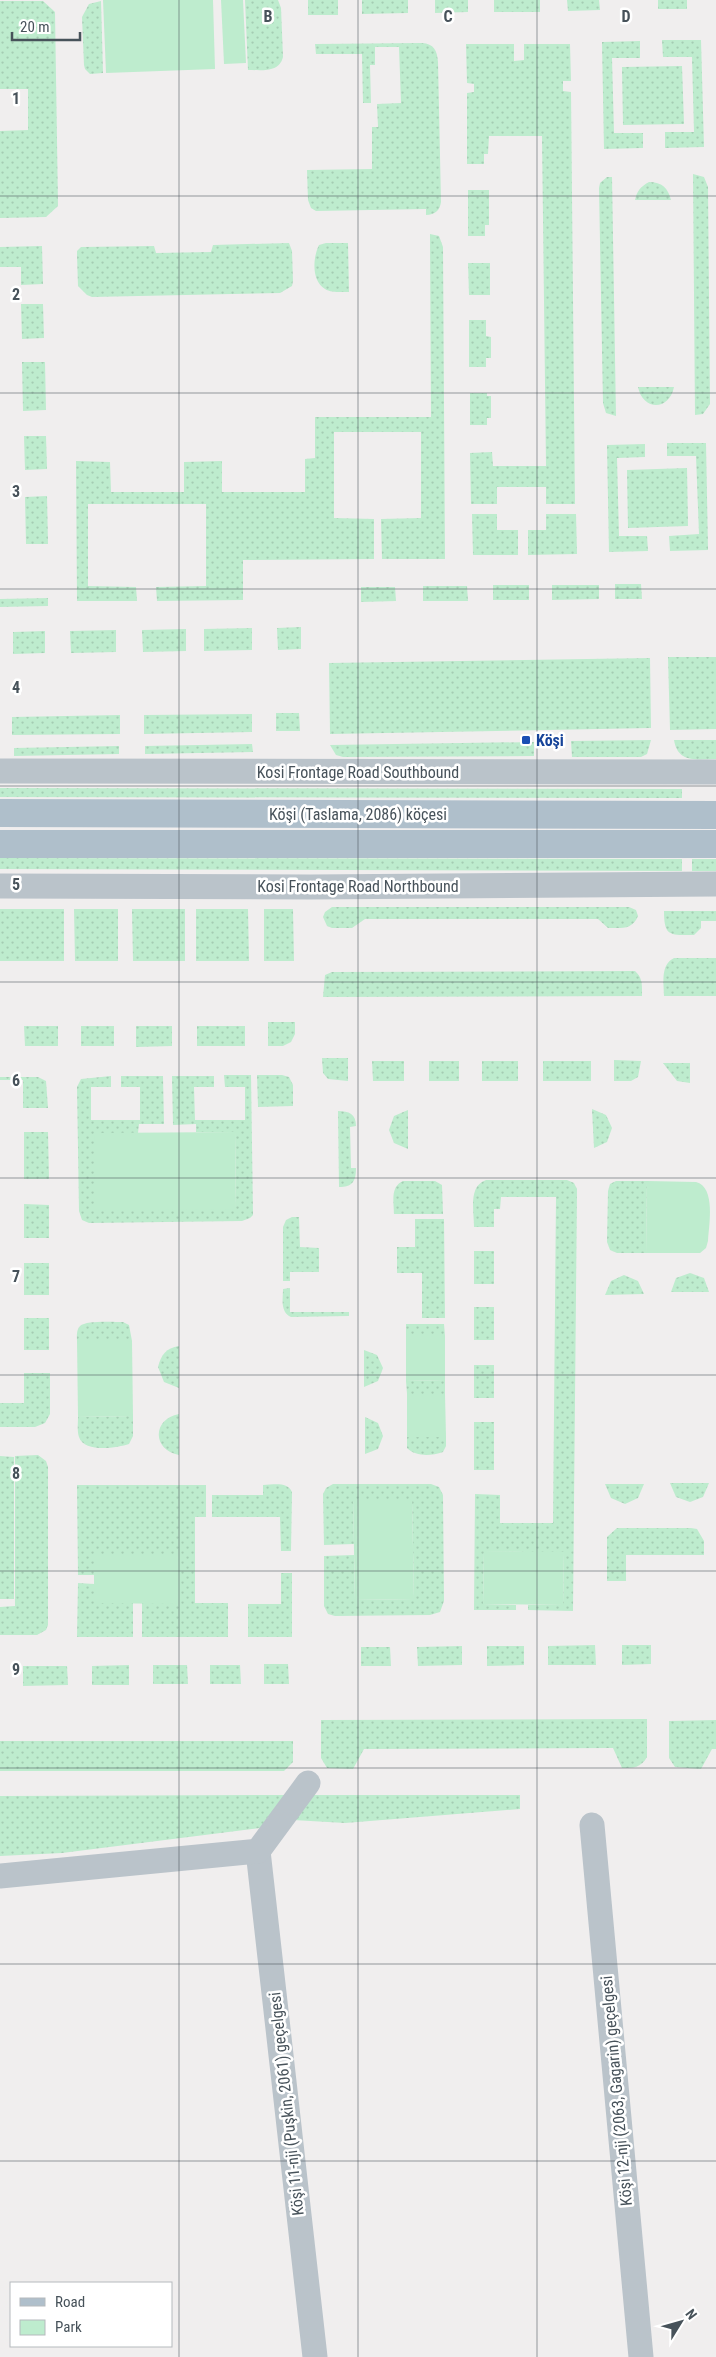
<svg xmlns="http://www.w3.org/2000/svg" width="716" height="2357" font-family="'Roboto Condensed',sans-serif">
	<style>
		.grass { fill: url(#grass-dots) }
		.green { fill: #beecce }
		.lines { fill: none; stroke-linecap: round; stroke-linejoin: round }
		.street { stroke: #bac3ca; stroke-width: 25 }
		.primary { stroke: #afbfcb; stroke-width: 28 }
		.grid { fill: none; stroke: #47525a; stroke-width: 1; stroke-opacity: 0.55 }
		.transit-dot { fill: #1a4fb4; stroke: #fff; stroke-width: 2 }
		.labels { text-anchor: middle; stroke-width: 5; stroke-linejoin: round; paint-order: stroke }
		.transit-label { font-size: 16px; font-weight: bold; fill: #164399; stroke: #fff; text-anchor: start }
		.street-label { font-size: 16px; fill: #47525a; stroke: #fff }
		.grid-label { font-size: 16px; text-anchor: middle; font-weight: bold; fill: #47525a; stroke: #fff; stroke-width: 5; stroke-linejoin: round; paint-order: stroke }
	</style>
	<defs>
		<pattern id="grass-dots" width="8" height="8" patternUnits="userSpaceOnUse" patternTransform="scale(1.25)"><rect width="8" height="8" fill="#beecce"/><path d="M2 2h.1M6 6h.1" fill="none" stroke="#a5ccb3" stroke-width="1.8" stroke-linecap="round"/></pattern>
	</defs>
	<rect width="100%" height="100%" fill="#f0eeee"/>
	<g class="grass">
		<path d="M 245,0 L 278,0 L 281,8 L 283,57 C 279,73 262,70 248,70 Z"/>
		<rect x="308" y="0" width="30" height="15"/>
		<polygon points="362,0 408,0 408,13 362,14"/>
		<polygon points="435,0 468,0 468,12 435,13"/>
		<rect x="494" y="0" width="46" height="12"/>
		<polygon points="567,0 599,0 600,10 568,11"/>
		<rect x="658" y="0" width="29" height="9"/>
		<polygon points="0,1 43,1 55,12 58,206 46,217 0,218 0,131 28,130 28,89 0,89"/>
		<polygon points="101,1 103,73 90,74 85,69 84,65 82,17 89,4"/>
		<polygon points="662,40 701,40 704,147 665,148 665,132 694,132 692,57 663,57"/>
		<polygon points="640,41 640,58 612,58 614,133 643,133 643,148 604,149 602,42"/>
		<path d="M 422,43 C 434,44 437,50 438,62 L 441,202 C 440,210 435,215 426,215 L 426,209 L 316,211 L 311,208 L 308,200 L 307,170 L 372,169 L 372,127 L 378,127 L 377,104 L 401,103 L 399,47 L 375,47 L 375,65 L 370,65 L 371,103 L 363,103 L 362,54 L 316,54 L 315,44 Z"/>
		<polygon points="466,44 514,44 514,61 524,60 524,44 570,44 571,81 563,81 563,91 571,92 575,504 546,504 546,487 497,487 497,504 471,504 470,453 492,452 493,466 546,466 542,136 489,136 488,154 484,154 484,164 467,164 467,93 474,92 474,84 467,83"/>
		<polygon points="682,66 684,124 623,125 622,67"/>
		<polygon points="693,174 704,177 708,187 710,404 703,414 695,415"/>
		<polygon points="607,177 612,177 616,416 606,413 603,403 599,188 600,183"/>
		<path d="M 649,182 C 662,182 668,188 671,200 L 635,200 C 637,191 640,187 649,182 Z"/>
		<polygon points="468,190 489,190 489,225 485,225 485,236 468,236"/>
		<polygon points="430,234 439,236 443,247 445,559 382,559 381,519 421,518 421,432 334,432 334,518 374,519 374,559 243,560 243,600 157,601 156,587 206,586 206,504 88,504 88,586 136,587 137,601 77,601 76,461 110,462 111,492 184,492 184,462 222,461 222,492 305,492 305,459 315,458 315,417 431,417"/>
		<polygon points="289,243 292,251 293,281 292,286 280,293 92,297 87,295 78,286 77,255 77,251 81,247 154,246 156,253 211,252 213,245"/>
		<path d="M 326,243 L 348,243 L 349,292 C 342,292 331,293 325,289 C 311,281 313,257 319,245 Z"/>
		<polygon points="42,246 43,284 21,285 21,267 0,267 0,247"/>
		<polygon points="468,263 490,263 490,295 469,295"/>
		<polygon points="21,304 43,304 44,338 22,339"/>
		<polygon points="469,320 486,320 486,336 491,337 491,358 486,358 486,367 469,367"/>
		<polygon points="22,362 45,362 46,410 23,411"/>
		<path d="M 638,387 L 674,387 C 669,411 643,411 638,387 Z"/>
		<polygon points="470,393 487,393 487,396 491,396 491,418 487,418 487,425 470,425"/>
		<polygon points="24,436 46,436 47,469 25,470"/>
		<polygon points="667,443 706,443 708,550 670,551 669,536 699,534 696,456 667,456"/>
		<polygon points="645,444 645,457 617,458 619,536 647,536 648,551 609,552 607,445"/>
		<polygon points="687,468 688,526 628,528 627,470"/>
		<polygon points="47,496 48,544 26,544 25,497"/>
		<polygon points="472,514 497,514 497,530 518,530 518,555 473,555"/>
		<polygon points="546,514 576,514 577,554 528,555 528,530 546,530"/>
		<polygon points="615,584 641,584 642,599 615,599"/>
		<rect x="493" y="585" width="36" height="15"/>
		<polygon points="552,585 599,585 599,599 552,600"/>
		<polygon points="423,586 467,586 468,601 423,601"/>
		<polygon points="361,587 395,587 396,601 361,602"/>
		<polygon points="48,598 48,606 0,607 0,599"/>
		<polygon points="301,627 301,649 278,650 277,628"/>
		<polygon points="252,628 252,650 204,651 204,629"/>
		<polygon points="186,629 186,651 143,652 142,630"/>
		<polygon points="116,630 116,652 71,653 70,631"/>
		<polygon points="45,631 45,653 13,654 13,632"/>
		<polygon points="668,657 716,657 716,729 670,730"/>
		<polygon points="650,658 651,728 330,734 329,663"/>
		<polygon points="276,713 299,713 300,731 276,731"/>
		<polygon points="252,714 252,732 144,734 144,715"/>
		<polygon points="120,715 120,734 12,735 12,717"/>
		<polygon points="651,740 647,754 641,757 572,757 571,741"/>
		<path d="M 674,740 L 716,740 L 716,759 C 697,759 678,764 674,740 Z"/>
		<polygon points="534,742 534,756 343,757 336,755 330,745"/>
		<polygon points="252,744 253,752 145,754 145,746"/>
		<polygon points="119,746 119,754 14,756 14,748"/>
		<polygon points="0,788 682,789 682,798 0,797"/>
		<polygon points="0,858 682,859 682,871 0,869"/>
		<rect x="692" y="859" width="24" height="12"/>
		<path d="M 332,907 L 629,907 L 636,910 L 638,916 C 632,930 622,928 608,928 L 598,919 L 365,919 L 352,928 L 332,928 L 327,926 L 323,917 L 325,912 Z"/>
		<rect x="0" y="909" width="64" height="52"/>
		<polygon points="74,909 118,909 118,961 75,961"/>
		<polygon points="132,909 185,909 185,961 133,961"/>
		<polygon points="196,909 248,909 249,961 196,961"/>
		<polygon points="264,909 293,909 294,961 264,961"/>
		<path d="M 664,911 L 716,911 L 716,921 L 701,921 L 701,928 L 694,935 C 670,935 664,937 664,911 Z"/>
		<path d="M 674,958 L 716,958 L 716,996 L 664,996 C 664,983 660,965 674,958 Z"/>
		<path d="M 635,971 C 643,978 642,986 642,996 L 323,997 L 325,975 L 332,972 Z"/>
		<polygon points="268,1022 295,1022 295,1034 291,1042 283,1046 268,1046"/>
		<polygon points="24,1026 58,1026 58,1046 25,1046"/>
		<rect x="81" y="1026" width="33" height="20"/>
		<polygon points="136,1026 172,1026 172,1046 136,1047"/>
		<rect x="197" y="1026" width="48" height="20"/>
		<polygon points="322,1058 348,1058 348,1081 328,1079 323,1073"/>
		<polygon points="614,1060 641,1061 638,1077 631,1081 614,1081"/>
		<polygon points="372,1061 404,1061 404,1081 373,1081"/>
		<rect x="429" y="1061" width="30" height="20"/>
		<rect x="482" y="1061" width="36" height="20"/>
		<rect x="543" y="1061" width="48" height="20"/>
		<polygon points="663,1063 690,1063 690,1083 677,1081"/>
		<polygon points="224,1075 251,1075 253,1215 250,1218 242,1221 89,1223 82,1220 79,1211 77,1087 81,1079 111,1076 111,1087 91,1087 91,1120 140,1120 140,1087 121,1087 121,1076 163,1076 164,1124 139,1124 138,1133 94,1133 236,1209 235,1132 196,1132 196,1124 173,1125 172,1076 214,1076 214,1087 194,1087 195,1120 245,1120 245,1087 225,1087"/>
		<polygon points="257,1075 282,1075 289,1077 293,1085 293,1106 258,1107"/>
		<polygon points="0,1077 38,1077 46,1081 48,1108 23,1108 23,1080 0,1080"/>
		<polygon points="592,1109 606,1115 612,1128 607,1142 594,1148"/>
		<polygon points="408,1110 408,1149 394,1143 389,1130 394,1116"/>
		<path d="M 338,1111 C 349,1111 356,1114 356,1126 L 350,1127 L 351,1168 L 356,1168 C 356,1182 352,1187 339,1187 Z"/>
		<polygon points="24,1132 48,1132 49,1179 24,1179"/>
		<path d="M 486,1180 L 567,1180 L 574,1183 L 577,1189 L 573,1611 L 528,1610 L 528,1605 L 563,1605 L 564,1553 L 484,1551 L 483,1604 L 516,1605 L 516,1610 L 474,1610 L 475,1494 L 500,1495 L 500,1523 L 553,1523 L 556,1197 L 501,1197 L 500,1209 L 494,1209 L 494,1227 L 474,1227 C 474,1211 468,1186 486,1180 Z"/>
		<path d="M 403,1181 L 435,1181 L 442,1185 L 443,1214 L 394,1214 C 394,1201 390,1187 403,1181 Z"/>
		<polygon points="616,1181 647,1181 646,1253 617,1253 610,1250 607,1242 608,1191 610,1184"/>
		<polygon points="24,1204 49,1205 49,1238 24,1238"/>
		<polygon points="292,1217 299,1217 300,1247 319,1248 319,1272 290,1272 290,1281 283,1281 283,1227 286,1220"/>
		<polygon points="415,1219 444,1219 445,1318 422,1318 422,1273 397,1273 397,1247 415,1247"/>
		<rect x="474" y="1251" width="20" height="33"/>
		<rect x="24" y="1263" width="25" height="32"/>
		<polygon points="690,1273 704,1278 709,1292 671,1292 676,1278"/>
		<polygon points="624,1275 638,1281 644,1294 605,1295 611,1281"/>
		<path d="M 290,1288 L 290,1312 L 349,1312 L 349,1316 L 291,1317 C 280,1312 283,1299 283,1289 Z"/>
		<rect x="474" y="1307" width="20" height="33"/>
		<rect x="24" y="1318" width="25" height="32"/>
		<path d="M 123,1322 L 129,1325 L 132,1341 L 77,1341 C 77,1337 76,1330 80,1326 C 86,1320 114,1322 123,1322 Z"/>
		<polygon points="406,1324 444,1324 445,1336 406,1336"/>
		<path d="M 179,1346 L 179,1388 L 164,1382 L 158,1367 C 161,1355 166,1348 179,1346 Z"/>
		<polygon points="364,1350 377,1355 383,1368 378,1381 364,1387"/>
		<rect x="474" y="1365" width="20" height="33"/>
		<polygon points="24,1373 50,1373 50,1414 45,1423 35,1427 0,1427 0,1403 24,1403"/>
		<polygon points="445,1380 445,1394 407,1394 406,1381"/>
		<path d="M 179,1414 L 179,1455 C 152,1450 152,1419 179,1414 Z"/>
		<path d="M 133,1416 L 133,1436 L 129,1444 C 117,1448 84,1453 79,1437 C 77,1431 78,1423 78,1417 Z"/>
		<polygon points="365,1417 378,1423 383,1436 378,1449 365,1454"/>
		<rect x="474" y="1422" width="20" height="48"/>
		<path d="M 407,1437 L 446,1437 L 446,1446 L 443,1452 C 431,1456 416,1457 407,1448 Z"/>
		<polygon points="38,1455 46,1461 48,1467 48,1625 46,1630 37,1635 0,1635 0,1607 15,1606 15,1456"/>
		<polygon points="0,1456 14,1457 14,1599 0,1599"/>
		<polygon points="670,1483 709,1483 703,1497 690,1502 676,1497"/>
		<polygon points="333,1484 431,1484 439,1487 443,1495 444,1601 440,1612 430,1615 335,1616 328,1614 324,1606 324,1556 354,1555 355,1600 414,1599 412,1500 353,1500 354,1544 324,1545 323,1494 326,1488"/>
		<polygon points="605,1484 644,1484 638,1498 625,1504 611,1498"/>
		<polygon points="77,1485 206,1485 206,1517 195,1517 195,1603 228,1603 228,1637 142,1637 142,1603 179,1603 94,1554 94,1575 78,1575"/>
		<path d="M 263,1485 C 273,1485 287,1481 292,1492 L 291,1551 L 281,1551 L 280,1517 L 212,1517 L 212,1495 L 263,1495 Z"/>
		<polygon points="617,1528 691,1528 697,1529 704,1541 704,1555 626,1555 626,1581 607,1581 607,1537"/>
		<polygon points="281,1573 292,1573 292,1637 248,1637 248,1604 281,1604"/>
		<polygon points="78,1583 94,1584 95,1603 133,1603 133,1637 77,1637"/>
		<polygon points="595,1645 596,1665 548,1665 548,1646"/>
		<polygon points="622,1645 651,1645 651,1664 622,1665"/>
		<polygon points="462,1646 462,1665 418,1666 417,1647"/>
		<polygon points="487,1646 524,1646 524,1665 487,1666"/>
		<polygon points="361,1647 390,1647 391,1666 361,1666"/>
		<polygon points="264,1664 288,1664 289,1684 264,1684"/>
		<polygon points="129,1665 129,1685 92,1685 92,1666"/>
		<polygon points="153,1665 187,1665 188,1684 153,1684"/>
		<polygon points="210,1665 240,1665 241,1684 210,1684"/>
		<polygon points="23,1666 67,1666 68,1685 23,1686"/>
		<path d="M 647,1719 L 647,1757 C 641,1768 633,1768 622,1768 L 613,1748 L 364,1749 L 353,1769 L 327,1768 L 321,1758 L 321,1720 Z"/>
		<polygon points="716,1720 716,1749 712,1749 701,1769 675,1767 669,1758 669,1721"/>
		<polygon points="0,1741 293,1741 293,1762 284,1771 0,1771"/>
		<polygon points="289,1795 268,1827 62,1853 0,1856 0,1796"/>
		<polygon points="309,1795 520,1795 520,1809 345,1823 293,1820"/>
	</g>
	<g class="green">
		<polygon points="103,0 213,0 215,69 106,73"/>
		<polygon points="221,0 243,0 246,63 224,64"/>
		<polygon points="235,1132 236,1209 95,1211 94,1133"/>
		<path d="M 647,1181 L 696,1182 C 716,1187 709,1225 708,1241 L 706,1248 L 700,1253 L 646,1253 Z"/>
		<polygon points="406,1336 445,1336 445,1380 406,1381"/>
		<polygon points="77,1341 132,1341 133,1416 78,1417"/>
		<polygon points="407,1394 445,1394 446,1437 407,1437"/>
		<polygon points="353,1500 412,1500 414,1599 355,1600"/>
		<polygon points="484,1551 564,1552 563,1605 483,1604"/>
		<polygon points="94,1554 179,1554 179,1604 94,1603"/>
	</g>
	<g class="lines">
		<g class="street">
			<polyline points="0,771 716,772"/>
			<polyline points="0,886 310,887 716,884"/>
			<polyline points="592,1825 641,2357"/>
			<polyline points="258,1851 315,2357"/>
			<polyline points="0,1876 258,1851 308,1783"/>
		</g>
		<g class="primary">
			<polyline points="0,813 716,815"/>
			<polyline points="0,844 716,844"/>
		</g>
	</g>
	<path class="grid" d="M 179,0 L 179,2357M 358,0 L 358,2357M 537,0 L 537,2357M 0,196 L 716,196M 0,393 L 716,393M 0,589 L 716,589M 0,786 L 716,786M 0,982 L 716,982M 0,1178 L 716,1178M 0,1375 L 716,1375M 0,1571 L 716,1571M 0,1768 L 716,1768M 0,1964 L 716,1964M 0,2161 L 716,2161"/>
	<rect class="transit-dot" x="521" y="735" width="10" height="10" rx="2.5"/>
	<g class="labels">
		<g class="transit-label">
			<text x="536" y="746">Köşi</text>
		</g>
		<g class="street-label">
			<text x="358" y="778">Kosi Frontage Road Southbound</text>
			<text x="358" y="820">Köşi (Taslama, 2086) köçesi</text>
			<text x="358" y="892">Kosi Frontage Road Northbound</text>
			<text transform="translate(616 2091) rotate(-95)" y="6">Köşi 12-nji (2063, Gagarin) geçelgesi</text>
			<text transform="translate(286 2104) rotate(-96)" y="6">Köşi 11-nji (Puşkin, 2061) geçelgesi</text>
		</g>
	</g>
	<g class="grid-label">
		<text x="268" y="22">B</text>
		<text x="448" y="22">C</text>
		<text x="626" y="22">D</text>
		<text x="16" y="104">1</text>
		<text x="16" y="300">2</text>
		<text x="16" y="497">3</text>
		<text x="16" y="693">4</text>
		<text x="16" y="890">5</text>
		<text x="16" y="1086">6</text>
		<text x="16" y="1282">7</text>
		<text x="16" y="1479">8</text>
		<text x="16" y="1675">9</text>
	</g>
	<rect x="10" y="2282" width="162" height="65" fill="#ffffff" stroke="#b5babd"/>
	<rect x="20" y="2298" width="25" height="8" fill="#afbfcb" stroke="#b5babd"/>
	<text x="55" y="2307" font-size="15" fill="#47525a">Road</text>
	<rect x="20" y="2320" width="25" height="15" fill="#beecce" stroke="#b5babd"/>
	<text x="55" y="2332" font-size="15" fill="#47525a">Park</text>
	<g transform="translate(681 2322) rotate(53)" stroke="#ffffff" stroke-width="4" paint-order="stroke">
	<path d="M0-4L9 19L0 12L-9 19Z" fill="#47525a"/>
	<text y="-8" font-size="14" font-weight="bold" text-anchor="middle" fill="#47525a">N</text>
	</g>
	<path d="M12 32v8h68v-8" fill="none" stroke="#47525a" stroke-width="2.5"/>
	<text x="20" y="32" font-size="15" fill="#47525a" stroke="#ffffff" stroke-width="4" paint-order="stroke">20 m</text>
</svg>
